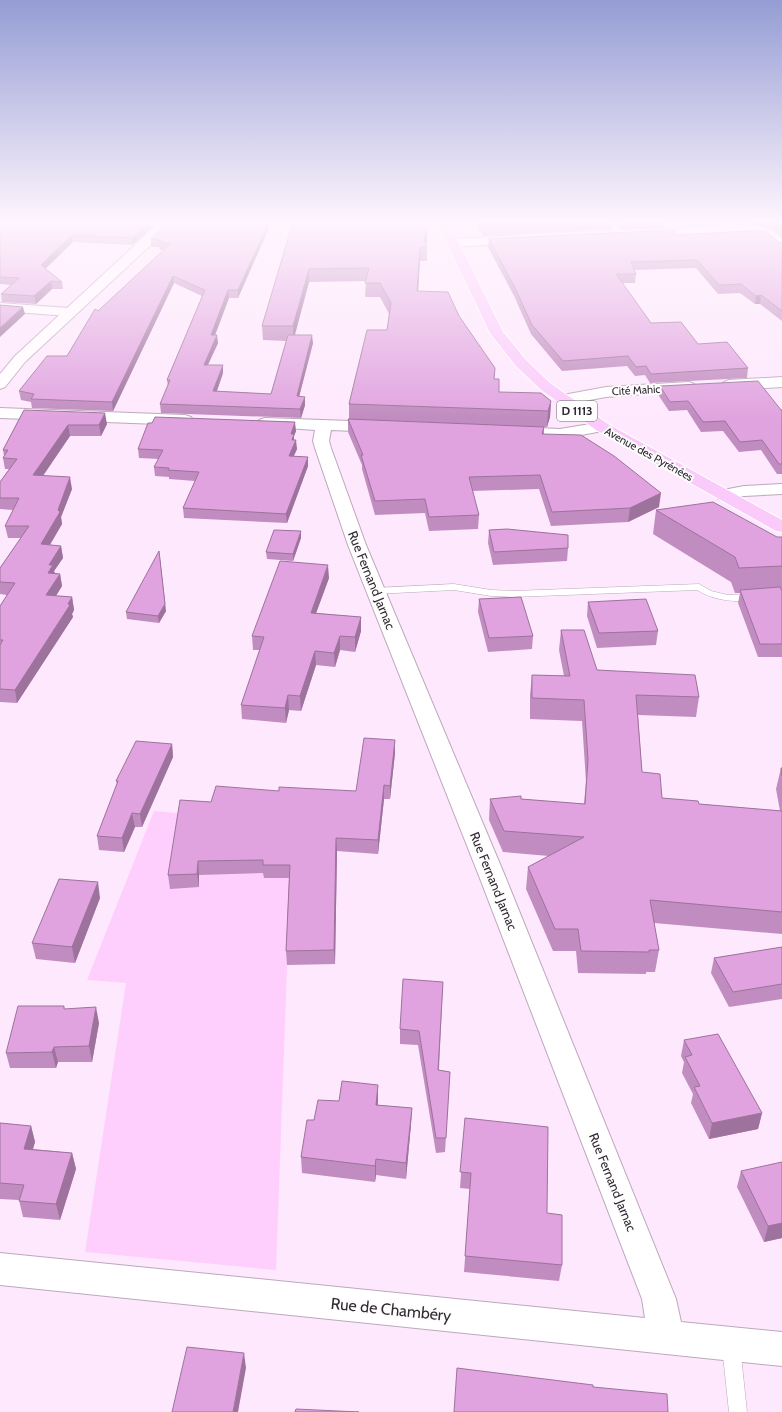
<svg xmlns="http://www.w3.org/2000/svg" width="782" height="1412" font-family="Cabin,sans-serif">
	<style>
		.green { fill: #fecffd }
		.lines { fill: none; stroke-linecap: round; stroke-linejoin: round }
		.service-casing { stroke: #bca8bb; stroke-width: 1 }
		.minor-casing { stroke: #bca8bb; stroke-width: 2 }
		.tertiary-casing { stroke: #bca8bb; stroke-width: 2 }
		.primary-casing { stroke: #fff; stroke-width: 2 }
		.service { fill: #fff; fill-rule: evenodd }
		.minor { fill: #fff; fill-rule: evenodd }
		.tertiary { fill: #fff; fill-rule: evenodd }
		.primary { fill: #facbfa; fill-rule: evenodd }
		.wall { fill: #c18cc0 }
		.shaded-wall { fill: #9d729c }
		.building { fill: #e0a3df; stroke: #9d729c }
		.labels { text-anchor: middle; stroke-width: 4; stroke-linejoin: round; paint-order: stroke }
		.far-street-label { font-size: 11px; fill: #312931; stroke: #fdfdfd }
		.shield { fill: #fdfdfd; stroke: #6e696e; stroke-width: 1 }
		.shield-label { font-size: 12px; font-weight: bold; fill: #312931 }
		.street-label { font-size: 13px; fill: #312931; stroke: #fdfdfd }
		.near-street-label { font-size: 16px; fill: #312931; stroke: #fdfdfd }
	</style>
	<rect width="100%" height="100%" fill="#fee8fd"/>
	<polygon class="green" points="154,811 291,822 291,859 276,1270 85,1252 126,983 87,980"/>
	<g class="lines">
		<defs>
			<g id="service">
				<polygon points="608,222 614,222 624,236 623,237 619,237"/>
				<path d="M 454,584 L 491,590 L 513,591 L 699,584 L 711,591 L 728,595 L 782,592 L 782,598 C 753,601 723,606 697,590 L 513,597 L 491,596 L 454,590 L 375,594 L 370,591 L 375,588 Z"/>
				<polygon points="731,1337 737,1340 740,1346 747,1412 729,1412 722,1346 725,1340"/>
			</g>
			<g id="minor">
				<polygon points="752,225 772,230 782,239 782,250 778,249 764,236 752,233 646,238 640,234 646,230"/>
				<polygon points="518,236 524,240 522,243 453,247 447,243 453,239"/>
				<polygon points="0,303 69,308 74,309 76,312 74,315 69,316 0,311"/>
				<polygon points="782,377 782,387 729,390 724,388 721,385 724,382 729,380"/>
				<polygon points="689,382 694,384 697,387 694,390 606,397 563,405 558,403 555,400 558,397 563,395 606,387"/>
				<polygon points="0,408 185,415 191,417 193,420 191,423 185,425 0,418"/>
				<polygon points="265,418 379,422 385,424 387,427 385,430 379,432 331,430 329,441 331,448 366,545 505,876 676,1299 681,1322 782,1332 782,1366 0,1285 0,1253 645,1318 642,1299 479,876 348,545 315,448 313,441 315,430 259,426 257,423 259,420"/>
				<polygon points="602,422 608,424 610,427 608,430 560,439 515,437 509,435 507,432 509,429 515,427 560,429"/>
				<polygon points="782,484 782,494 744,496 724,500 718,499 715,495 718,491 744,486"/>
			</g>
			<polygon id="tertiary" points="160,222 172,222 155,241 25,362 5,387 0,389 0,374 15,356"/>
			<polygon id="primary" points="437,222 449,222 503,332 526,360 550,383 608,424 782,520 782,532 776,531 596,430 540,389 516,366 490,333"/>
		</defs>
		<use href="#service" class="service-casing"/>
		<use href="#minor" class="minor-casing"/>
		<use href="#tertiary" class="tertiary-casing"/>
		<use href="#primary" class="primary-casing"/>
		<use href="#service" class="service"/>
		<use href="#minor" class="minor"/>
		<use href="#tertiary" class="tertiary"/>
		<use href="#primary" class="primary"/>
	</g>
	<g class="wall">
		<polygon points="0,222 159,222 132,245 73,242 45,269 62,282 63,289 52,289 36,304 2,302 1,294 11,285 0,284"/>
		<polygon points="269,222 269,228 238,298 229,298 215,335 218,343 208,365 223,365 223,373 217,391 271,394 286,341 263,340 262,326 293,222 356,225 419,227 427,240 426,244 427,248 427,261 420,261 418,291 459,316 494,379 499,392 551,401 550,417 547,427 544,427 544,434 659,507 628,522 551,526 539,489 472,491 479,515 478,529 429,531 425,513 375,515 362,469 362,465 348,432 348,419 349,419 349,404 387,330 389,314 380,297 365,297 366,281 309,282 295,335 313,343 299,396 305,405 301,418 161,413 160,404 168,387 167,380 202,296 174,283 113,411 32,408 31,402 21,400 19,391 67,356 98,311 164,250 160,250 159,247 151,247 151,239"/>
		<polygon points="475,222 613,222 612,230 483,236"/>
		<polygon points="616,222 665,222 664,228 621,230"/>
		<polygon points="748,222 782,222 782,237 772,229 750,224"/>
		<polygon points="677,235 782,243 782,321 760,304 755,304 740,293 718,294 696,268 634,270 636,274 635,283 622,283 651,323 698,344 748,368 747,378 650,383 645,375 635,376 627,366 562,371 531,334 514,296 488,247 489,239"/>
		<polygon points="660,386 782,410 782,474 777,474 761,450 739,452 723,431 701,432 687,410 669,411 659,396"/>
		<polygon points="24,410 107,424 101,436 70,436 43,476 72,489 61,517 62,524 50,545 61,546 63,558 54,571 55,573 60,574 62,586 56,596 72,597 74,610 72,614 73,617 17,703 0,702 0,606 7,595 0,594 0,568 21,538 8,538 5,526 13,510 0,509 0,482 9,469 5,469 3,458 4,456 3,450"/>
		<polygon points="296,431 294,436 294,440 297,449 293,457 308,457 308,466 287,523 184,518 183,508 195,481 169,479 169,477 155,476 154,467 159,459 139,458 138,449"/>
		<polygon points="656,510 777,537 782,537 782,657 758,657 738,603 740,593 735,593 731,582 653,534"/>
		<polygon points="489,530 568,548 567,561 493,565 488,543"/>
		<polygon points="301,531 301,538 293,561 267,559 266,552"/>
		<polygon points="329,578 316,613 361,617 361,631 355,652 340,650 335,667 316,665 301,711 289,710 286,723 242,719 241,705 260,650 253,650 252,636"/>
		<polygon points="479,599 533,636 532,649 488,652 478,612"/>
		<polygon points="588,602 658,631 656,645 597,648 587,616"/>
		<polygon points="166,611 159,623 127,619 126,612"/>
		<polygon points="561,630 597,670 699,697 696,717 638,715 642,772 662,798 699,804 780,811 776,789 781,768 782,768 782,934 654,923 659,950 655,972 646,972 646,974 578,973 576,951 553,951 526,889 528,867 549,856 503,852 489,820 490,799 521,799 584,804 586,781 582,721 530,719 530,695 532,675 564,676 559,650"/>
		<polygon points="395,740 395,753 390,799 384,799 378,854 337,851 335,964 287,965 286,951 289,878 264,878 263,873 199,875 199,887 170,889 168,875 211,802 279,791 356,791"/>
		<polygon points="172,744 173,757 142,827 135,827 124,852 99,850 97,836 117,784 116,781"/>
		<polygon points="100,898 75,963 36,959 32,943"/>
		<polygon points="782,947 782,999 729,1007 711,973 714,958"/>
		<polygon points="443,982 439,1070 450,1072 445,1152 436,1153 418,1045 400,1044 400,1029"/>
		<polygon points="65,1009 99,1023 92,1062 58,1062 56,1068 10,1068 6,1053"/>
		<polygon points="684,1040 762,1113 758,1129 709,1139 691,1103 693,1094 682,1073 684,1062 681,1056"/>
		<polygon points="378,1085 378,1105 412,1108 411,1124 406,1179 376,1175 375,1182 302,1173 301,1157 314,1120 339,1101"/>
		<polygon points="465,1118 547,1213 562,1265 559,1281 464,1272 470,1189 460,1188"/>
		<polygon points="0,1123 31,1126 35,1142 33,1149 72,1153 76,1169 60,1220 23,1217 19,1200 0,1199"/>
		<polygon points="741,1171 782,1238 764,1242 737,1187"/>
	</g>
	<g class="shaded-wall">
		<polygon points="150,222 159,222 132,245 132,238"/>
		<polygon points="269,222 269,228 238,298 238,290"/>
		<polygon points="427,227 427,240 425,248 424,240"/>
		<polygon points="72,235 73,242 42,272 41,265"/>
		<polygon points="420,247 420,261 417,305 417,291"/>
		<polygon points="309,269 309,282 293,341 293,326"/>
		<polygon points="173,276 174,283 113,411 112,402"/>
		<polygon points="51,281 52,289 36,304 34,296"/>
		<polygon points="228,290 229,298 212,343 211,335"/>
		<polygon points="761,295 760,304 755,304 756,296"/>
		<polygon points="23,307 25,314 0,337 0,328"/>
		<polygon points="217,335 218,343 204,373 204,365"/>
		<polygon points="312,335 313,343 297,405 297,396"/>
		<polygon points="223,365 223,373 214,399 213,391"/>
		<polygon points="305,397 305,405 301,418 300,409"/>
		<polygon points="551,401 550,417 547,427 548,411"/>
		<polygon points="105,413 107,424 101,436 99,425"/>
		<polygon points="295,422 296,431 294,436 294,443 296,440 297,449 290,465 289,456 291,434"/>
		<polygon points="68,425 70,436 35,487 33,475"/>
		<polygon points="308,457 308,466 287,523 286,514"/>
		<polygon points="70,477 72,489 61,517 62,524 43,556 41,544 58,510"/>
		<polygon points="661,493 659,507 628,522 630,508"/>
		<polygon points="301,531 301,538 293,561 293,554"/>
		<polygon points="61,546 63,558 54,571 56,577 48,573 49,565"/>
		<polygon points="160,558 166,611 159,623 158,616"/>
		<polygon points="328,565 329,578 311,627 311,613"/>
		<polygon points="60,574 62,586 48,608 46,595"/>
		<polygon points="72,597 74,610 72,614 73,617 17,703 15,690"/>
		<polygon points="361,617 361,631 355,652 355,637"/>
		<polygon points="340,636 340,650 335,667 334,653"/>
		<polygon points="315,651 316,665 301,711 300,696"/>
		<polygon points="288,695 289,710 286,723 285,708"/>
		<polygon points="395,740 395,753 390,799 390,786"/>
		<polygon points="172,744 173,757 142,827 140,814"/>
		<polygon points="384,785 384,799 378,854 378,840"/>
		<polygon points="132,813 135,827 124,852 122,838"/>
		<polygon points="336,838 337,851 335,964 334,950"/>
		<polygon points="198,861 199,875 199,887 197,874"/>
		<polygon points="98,882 100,898 75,963 72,947"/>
		<polygon points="96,1007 99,1023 92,1062 89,1046"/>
		<polygon points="54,1047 58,1062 56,1068 52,1052"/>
		<polygon points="378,1085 378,1101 376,1121 376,1105"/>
		<polygon points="412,1108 411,1124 406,1179 406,1163"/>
		<polygon points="762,1113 758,1129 709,1139 712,1123"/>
		<polygon points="31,1126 35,1142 28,1165 24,1149"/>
		<polygon points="72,1153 76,1169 60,1220 56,1204"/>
		<polygon points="376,1159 376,1175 375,1182 375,1166"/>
		<polygon points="782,1223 782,1238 764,1242 768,1226"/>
		<polygon points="244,1353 246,1368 238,1412 233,1412"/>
	</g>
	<g class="building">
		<polygon points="0,222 150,222 132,238 72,235 41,265 62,282 51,281 34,296 1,294 19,278 0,277"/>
		<polygon points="167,222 269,222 238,290 228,290 211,335 217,335 204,365 223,365 213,391 271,394 288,335 312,335 297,396 305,397 300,409 160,404 170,380 167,380 205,290 173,276 112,402 31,399 34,394 19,391 47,356 67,356 95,309 98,311 170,244 159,242 162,240 151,239"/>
		<polygon points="293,222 310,222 356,225 357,222 417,222 419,227 427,227 424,240 427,248 420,247 417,291 448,292 459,316 495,368 494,379 499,379 499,392 541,393 551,401 548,411 349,404 367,330 387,330 391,303 380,283 365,283 369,268 309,269 293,326 262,326"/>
		<polygon points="482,222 517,222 483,223"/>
		<polygon points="775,222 782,222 782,228"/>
		<polygon points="674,230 677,235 765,230 778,242 782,243 782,311 761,295 756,296 741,284 719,285 697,260 631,262 636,274 616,274 651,323 681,322 698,344 727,342 748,368 651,374 646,366 636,367 628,356 563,361 532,325 515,288 489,239"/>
		<polygon points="0,305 23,307 0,328"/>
		<polygon points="758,381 781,410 782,410 782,464 779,464 762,440 740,442 725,421 703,422 688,401 670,402 660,386"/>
		<polygon points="24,410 105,413 99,425 68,425 33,475 70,477 58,510 60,512 41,544 61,546 49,565 53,565 48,573 60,574 46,595 72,597 68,604 70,605 15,690 0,689 0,645 3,640 0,640 0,606 15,583 0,582 0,568 29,526 5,526 19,498 0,498 0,482 17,459 3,458 8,450 3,450"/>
		<polygon points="155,417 295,422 291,434 294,434 292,440 296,440 289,456 308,457 286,514 183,508 199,472 168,470 169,468 154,467 163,450 138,449 148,423 152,423"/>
		<polygon points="348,419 544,427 542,434 581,435 614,456 661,493 630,508 552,512 540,475 469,477 479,515 429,517 425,499 375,501 361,455 363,455"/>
		<polygon points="713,502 777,537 782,537 782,566 739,568 735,557 656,510"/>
		<polygon points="507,529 568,535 568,548 494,552 489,530"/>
		<polygon points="274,530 301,531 293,554 266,552"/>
		<polygon points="159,551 165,604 158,616 126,612"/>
		<polygon points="280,561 328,565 311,613 361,617 355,637 340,636 334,653 315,651 300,696 288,695 285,708 241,705 264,637 252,636"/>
		<polygon points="780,587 782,591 782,644 760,644 740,590"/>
		<polygon points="521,597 533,636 489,638 479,599"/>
		<polygon points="646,599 658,631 599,633 588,602"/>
		<polygon points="561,630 584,630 597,670 695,675 699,697 636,695 642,772 660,774 662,798 698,801 699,804 782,811 782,912 650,900 659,950 649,950 649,952 581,951 578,929 555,929 528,867 584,837 504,831 490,799 521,796 521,799 585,804 588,760 584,700 532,698 532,675 570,676"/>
		<polygon points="364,738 395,740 390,786 384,785 378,840 336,838 334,950 286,951 290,865 263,865 263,860 198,861 197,874 168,875 180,800 211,802 216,786 279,791 279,787 356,791"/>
		<polygon points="136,741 172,744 140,814 132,813 122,838 97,836 118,781 116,781"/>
		<polygon points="781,768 782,768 782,776"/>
		<polygon points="59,879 98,882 72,947 32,943"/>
		<polygon points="782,947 782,984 733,992 714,958"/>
		<polygon points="403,979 443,982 438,1070 450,1072 446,1138 436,1138 419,1031 400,1029"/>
		<polygon points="18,1006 64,1006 64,1009 96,1007 89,1046 54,1047 52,1052 6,1053"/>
		<polygon points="718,1034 762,1113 712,1123 694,1087 700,1086 685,1057 692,1055 684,1040"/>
		<polygon points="342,1081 378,1085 376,1105 412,1108 406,1163 376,1159 375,1166 301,1157 307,1120 314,1120 318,1100 339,1101"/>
		<polygon points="465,1118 548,1127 547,1213 562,1215 562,1265 465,1256 471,1173 460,1172"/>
		<polygon points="0,1123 31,1126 24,1149 72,1153 56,1204 19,1201 24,1185 0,1183"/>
		<polygon points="782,1162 782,1223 768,1226 741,1171"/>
		<polygon points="187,1347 244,1353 233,1412 172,1412"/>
		<polygon points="457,1368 593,1385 593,1387 667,1394 668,1412 454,1412"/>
		<polygon points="296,1409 359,1412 295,1412"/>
	</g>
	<linearGradient id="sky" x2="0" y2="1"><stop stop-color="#949dd4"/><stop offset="0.53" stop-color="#fff5fe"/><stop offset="1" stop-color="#fff5fe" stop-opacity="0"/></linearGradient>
	<rect width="782" height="419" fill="url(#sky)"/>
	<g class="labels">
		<g class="far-street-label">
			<text transform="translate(636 390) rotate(-3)" y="4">Cité Mahic</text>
			<text transform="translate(649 454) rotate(29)" y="4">Avenue des Pyrénées</text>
		</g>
		<rect class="shield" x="557" y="401" width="40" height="20" rx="3"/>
		<g class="shield-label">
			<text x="577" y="415">D 1113</text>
		</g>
		<g class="street-label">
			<text transform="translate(372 580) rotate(68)" y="5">Rue Fernand Jarnac</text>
			<text transform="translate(494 881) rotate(68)" y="5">Rue Fernand Jarnac</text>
			<text transform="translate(613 1182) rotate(68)" y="5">Rue Fernand Jarnac</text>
		</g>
		<g class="near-street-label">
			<text transform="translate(391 1309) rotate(6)" y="6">Rue de Chambéry</text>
		</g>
	</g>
</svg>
